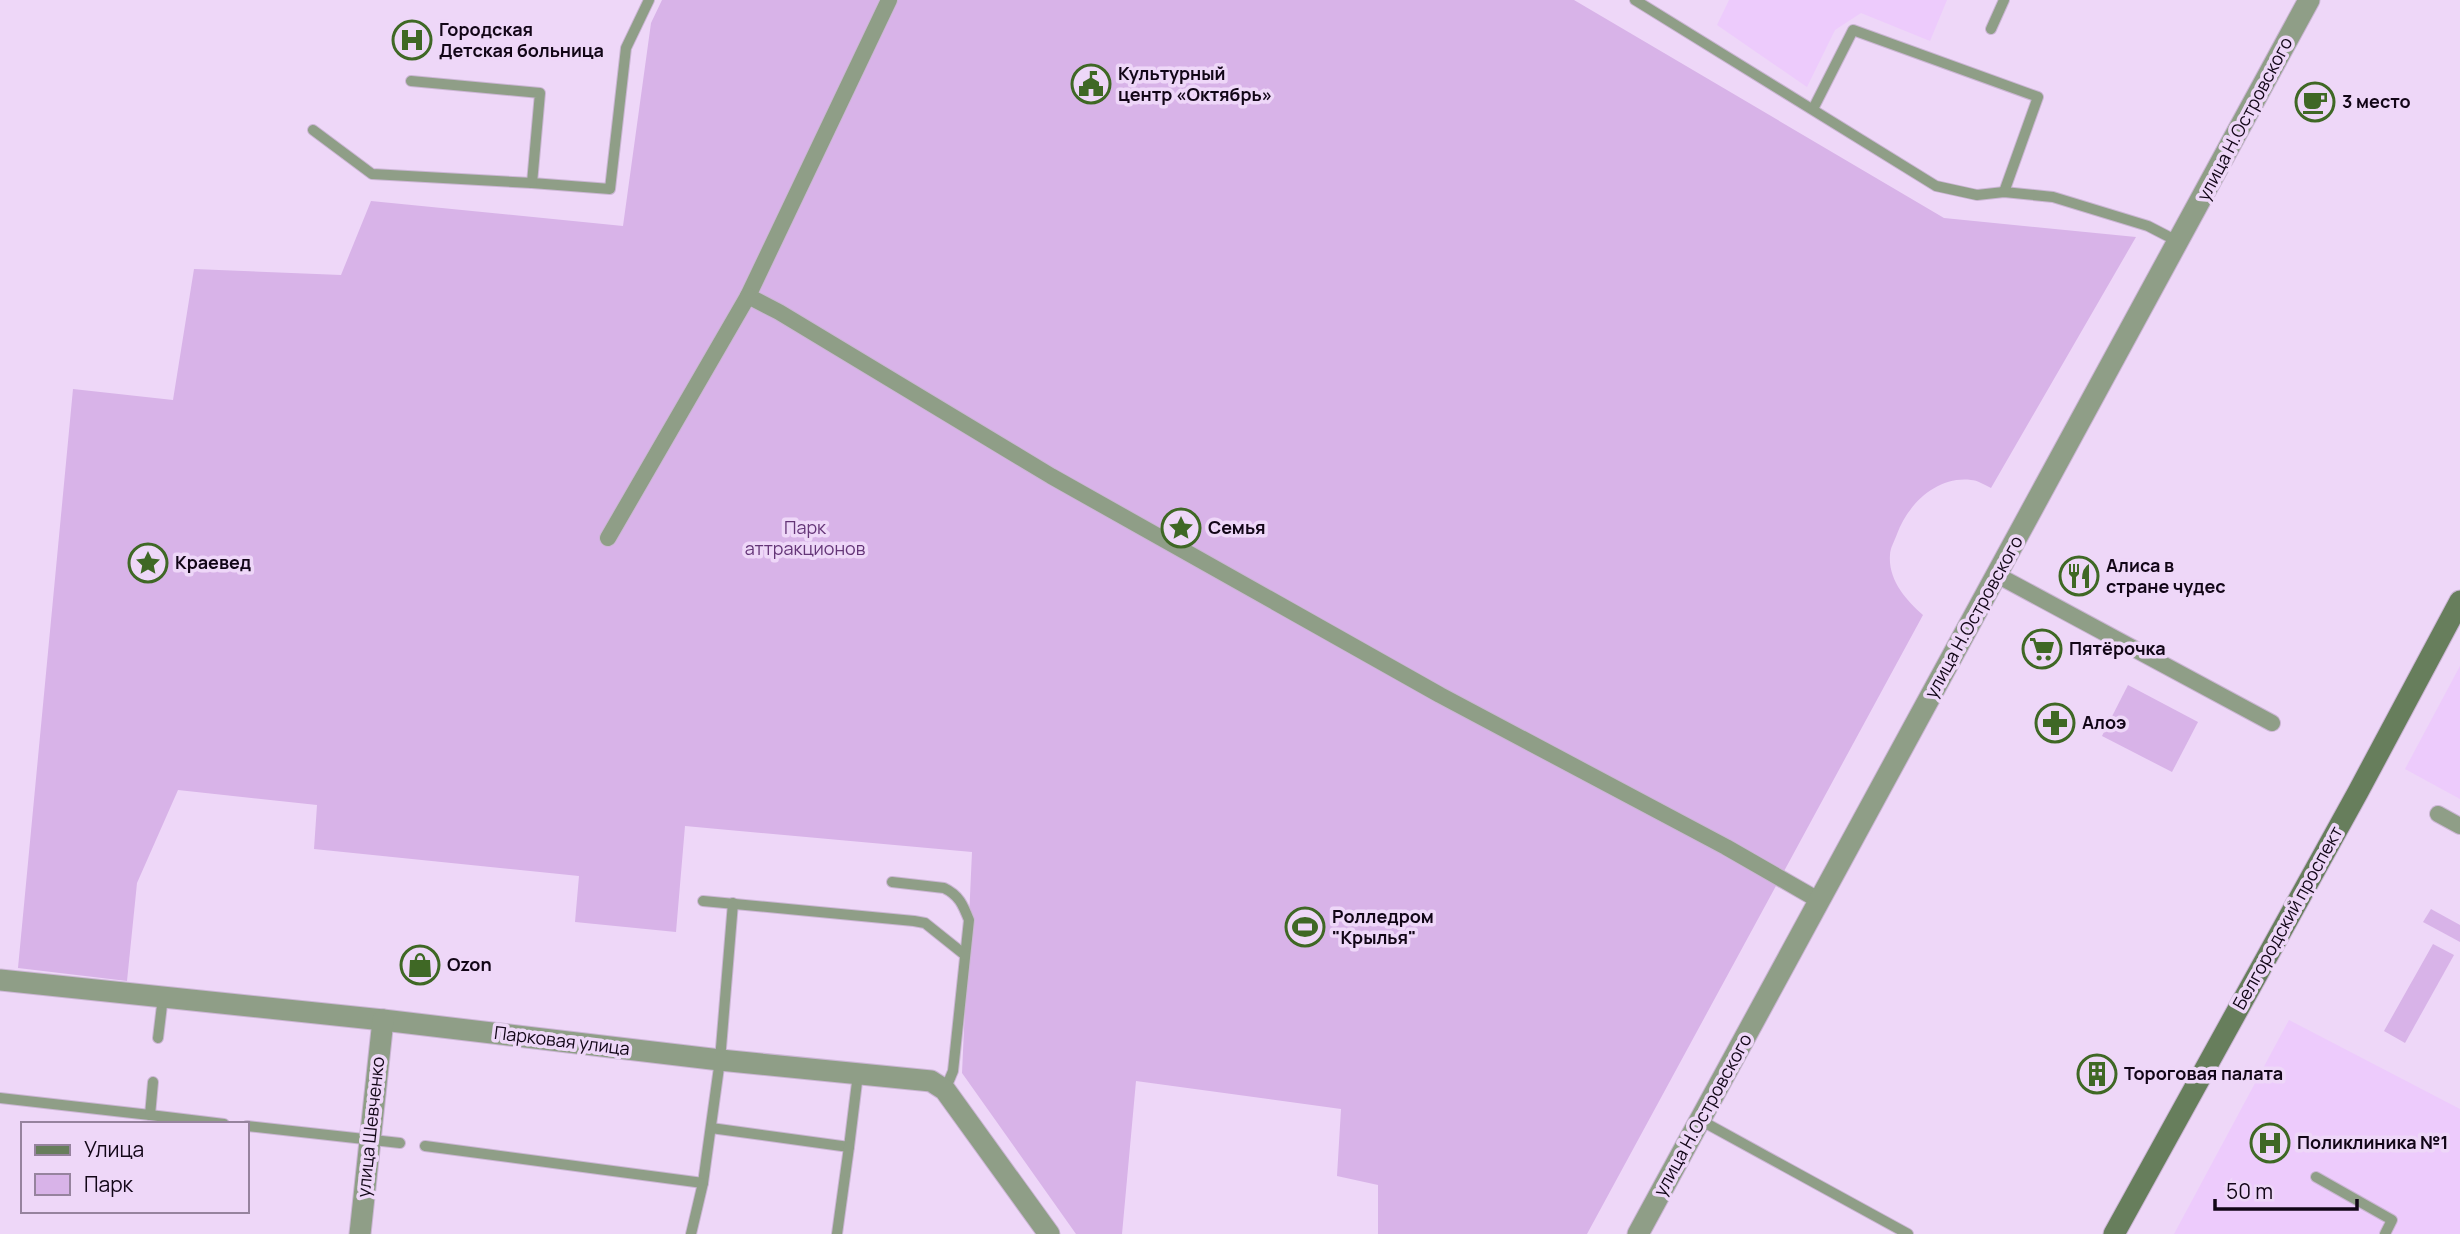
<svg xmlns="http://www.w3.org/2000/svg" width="2460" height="1234" font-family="Manrope,sans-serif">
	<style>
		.built { fill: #edcbfc }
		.green { fill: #d8b3e8 }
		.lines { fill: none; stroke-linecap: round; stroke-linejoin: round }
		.service-casing { stroke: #cbb6d4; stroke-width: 12 }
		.pedestrian-casing { stroke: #cbb6d4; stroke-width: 18 }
		.minor-casing { stroke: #cbb6d4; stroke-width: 23 }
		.secondary-casing { stroke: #cbb6d4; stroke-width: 23 }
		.service { stroke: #8f9e87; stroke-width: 10 }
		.pedestrian { stroke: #8f9e87; stroke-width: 16 }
		.minor { stroke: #8f9e87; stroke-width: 21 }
		.secondary { stroke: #677e5c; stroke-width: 21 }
		.labels { text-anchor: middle; stroke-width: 7; stroke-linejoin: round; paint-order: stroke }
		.poi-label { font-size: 18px; font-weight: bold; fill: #120617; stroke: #eed7f8; text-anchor: start }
		.street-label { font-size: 18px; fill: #120617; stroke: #eed7f8 }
		.park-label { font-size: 18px; fill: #643577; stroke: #eed7f8 }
	</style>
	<rect width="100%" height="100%" fill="#eed7f8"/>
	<g class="built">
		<polygon points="1729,0 1947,0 1930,41 1861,13 1835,30 1807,87 1717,25"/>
		<polygon points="2460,666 2460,799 2405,769"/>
		<polygon points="2289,1020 2460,1109 2460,1234 2174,1234"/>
	</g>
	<g class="green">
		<path d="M 662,0 L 1574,0 L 1944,218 L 2136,237 L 1991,488 C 1985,485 1977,480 1971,480 C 1937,476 1908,504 1897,534 C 1895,540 1890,548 1890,555 C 1888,580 1906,600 1923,615 L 1587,1234 L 1378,1234 L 1378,1185 L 1337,1176 L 1341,1109 L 1136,1081 L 1122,1234 L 1076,1234 L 962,1073 L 972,852 L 685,826 L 676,932 L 575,922 L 579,876 L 314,849 L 317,805 L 178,790 L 137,883 L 127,981 L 18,968 L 73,389 L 173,400 L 194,269 L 341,275 L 371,201 L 623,226 L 651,23 Z"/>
		<polygon points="2128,685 2198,722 2172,772 2102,736"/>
		<polygon points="2431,909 2460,925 2460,942 2423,922"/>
		<polygon points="2433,944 2454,955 2405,1043 2384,1031"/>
	</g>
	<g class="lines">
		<defs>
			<g id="service">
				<polyline points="1635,0 1936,186 1977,195 2004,192 2053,197 2148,226 2179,242"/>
				<polyline points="1991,29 2004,0"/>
				<polyline points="411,81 540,93 532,183 610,189 626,48 649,0"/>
				<polyline points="1813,109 1853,30 2038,97 2004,192"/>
				<polyline points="313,130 372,174 532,183"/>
				<path d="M 892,882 L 944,888 C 959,895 963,905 969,920 L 953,1071 L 945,1090"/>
				<polyline points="703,901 914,921 925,923 965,955"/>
				<polyline points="158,1038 163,997"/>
				<polyline points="0,1098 150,1115 153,1082"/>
				<polyline points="150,1115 224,1124"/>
				<polyline points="1700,1120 1908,1234"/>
				<polyline points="247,1126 400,1143"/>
				<polyline points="711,1128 849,1147 858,1074"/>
				<polyline points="425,1146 703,1183 720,1060 733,903"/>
				<polyline points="2316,1177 2392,1220 2385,1234"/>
				<polyline points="691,1234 703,1183"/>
				<polyline points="837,1234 849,1147"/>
			</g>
			<g id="pedestrian">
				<polyline points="889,0 748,296 779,312 1051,476 1440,695 1726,847 1820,901"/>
				<polyline points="608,538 748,296"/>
				<polyline points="1997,575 2272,723"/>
				<polyline points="2438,814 2460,826"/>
			</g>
			<g id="minor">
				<polyline points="0,980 383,1020 720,1060 931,1081 945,1090 1049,1234"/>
				<polyline points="360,1234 383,1020"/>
				<polyline points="1638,1234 2309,0"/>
			</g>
			<polyline id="secondary" points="2114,1234 2358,792 2460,601"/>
		</defs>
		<use href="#service" class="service-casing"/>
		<use href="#pedestrian" class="pedestrian-casing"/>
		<use href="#minor" class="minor-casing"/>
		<use href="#secondary" class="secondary-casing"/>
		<use href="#service" class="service"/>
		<use href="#pedestrian" class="pedestrian"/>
		<use href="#minor" class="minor"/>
		<use href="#secondary" class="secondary"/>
	</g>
	<defs>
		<symbol id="hospital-ring" viewBox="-11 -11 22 22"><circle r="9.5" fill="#eed7f8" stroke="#3f6825" stroke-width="1.5"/><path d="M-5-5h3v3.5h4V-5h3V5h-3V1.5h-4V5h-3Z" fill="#3f6825"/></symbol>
		<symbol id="civic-ring" viewBox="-11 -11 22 22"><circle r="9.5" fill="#eed7f8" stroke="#3f6825" stroke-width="1.5"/><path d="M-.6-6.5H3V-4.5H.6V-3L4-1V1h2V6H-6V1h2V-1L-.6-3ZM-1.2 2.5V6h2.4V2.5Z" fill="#3f6825"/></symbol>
		<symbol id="cafe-ring" viewBox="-11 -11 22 22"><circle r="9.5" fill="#eed7f8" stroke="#3f6825" stroke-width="1.5"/><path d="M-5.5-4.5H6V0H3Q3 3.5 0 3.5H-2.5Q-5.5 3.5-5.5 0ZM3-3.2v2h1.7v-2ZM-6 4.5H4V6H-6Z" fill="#3f6825"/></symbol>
		<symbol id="sight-ring" viewBox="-11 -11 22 22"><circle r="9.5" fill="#eed7f8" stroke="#3f6825" stroke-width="1.5"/><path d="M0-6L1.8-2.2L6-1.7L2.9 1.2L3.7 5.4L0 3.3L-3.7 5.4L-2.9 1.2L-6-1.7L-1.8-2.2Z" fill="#3f6825"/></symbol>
		<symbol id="restaurant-ring" viewBox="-11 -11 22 22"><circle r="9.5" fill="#eed7f8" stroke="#3f6825" stroke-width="1.5"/><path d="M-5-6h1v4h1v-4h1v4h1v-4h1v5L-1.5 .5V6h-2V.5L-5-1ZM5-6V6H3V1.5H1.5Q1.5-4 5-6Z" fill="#3f6825"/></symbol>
		<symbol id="supermarket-ring" viewBox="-11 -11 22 22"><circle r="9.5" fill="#eed7f8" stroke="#3f6825" stroke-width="1.5"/><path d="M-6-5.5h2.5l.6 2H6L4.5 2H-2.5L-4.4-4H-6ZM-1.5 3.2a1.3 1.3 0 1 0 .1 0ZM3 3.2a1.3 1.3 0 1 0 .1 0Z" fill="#3f6825"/></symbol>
		<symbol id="pharmacy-ring" viewBox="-11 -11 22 22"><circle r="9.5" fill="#eed7f8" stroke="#3f6825" stroke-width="1.5"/><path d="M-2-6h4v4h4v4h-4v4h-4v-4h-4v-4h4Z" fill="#3f6825"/></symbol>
		<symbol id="stadium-ring" viewBox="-11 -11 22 22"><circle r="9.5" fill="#eed7f8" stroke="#3f6825" stroke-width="1.5"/><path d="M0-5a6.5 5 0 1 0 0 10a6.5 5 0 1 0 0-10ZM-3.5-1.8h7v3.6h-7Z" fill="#3f6825"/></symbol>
		<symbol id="shop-ring" viewBox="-11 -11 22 22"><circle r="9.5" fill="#eed7f8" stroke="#3f6825" stroke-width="1.5"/><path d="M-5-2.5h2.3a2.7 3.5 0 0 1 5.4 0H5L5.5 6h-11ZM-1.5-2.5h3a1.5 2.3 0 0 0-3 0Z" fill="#3f6825"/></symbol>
		<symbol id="building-ring" viewBox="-11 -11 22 22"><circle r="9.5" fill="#eed7f8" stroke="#3f6825" stroke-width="1.5"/><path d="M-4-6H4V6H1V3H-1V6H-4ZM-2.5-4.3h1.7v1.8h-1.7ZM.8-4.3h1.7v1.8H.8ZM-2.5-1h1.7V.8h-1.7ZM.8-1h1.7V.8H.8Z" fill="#3f6825"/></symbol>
	</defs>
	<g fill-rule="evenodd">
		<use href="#hospital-ring" x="390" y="18" width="44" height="44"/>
		<use href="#civic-ring" x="1069" y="62" width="44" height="44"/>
		<use href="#cafe-ring" x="2293" y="80" width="44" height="44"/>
		<use href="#sight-ring" x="1159" y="506" width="44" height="44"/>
		<use href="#sight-ring" x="126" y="541" width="44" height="44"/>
		<use href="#restaurant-ring" x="2057" y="554" width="44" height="44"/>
		<use href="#supermarket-ring" x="2020" y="627" width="44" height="44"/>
		<use href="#pharmacy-ring" x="2033" y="701" width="44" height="44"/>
		<use href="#stadium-ring" x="1283" y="905" width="44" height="44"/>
		<use href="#shop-ring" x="398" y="943" width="44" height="44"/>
		<use href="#building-ring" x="2075" y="1052" width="44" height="44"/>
		<use href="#hospital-ring" x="2248" y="1121" width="44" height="44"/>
	</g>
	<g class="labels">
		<g class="poi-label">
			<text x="439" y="36">Городская<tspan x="439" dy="21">Детская больница</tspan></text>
			<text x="1118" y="80">Культурный<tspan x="1118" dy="21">центр «Октябрь»</tspan></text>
			<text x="2342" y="108">3 место</text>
			<text x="1208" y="534">Семья</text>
			<text x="175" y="569">Краевед</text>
			<text x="2106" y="572">Алиса в<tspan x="2106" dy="21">стране чудес</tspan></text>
			<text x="2069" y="655">Пятёрочка</text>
			<text x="2082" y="729">Алоэ</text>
			<text x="1332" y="923">Ролледром<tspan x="1332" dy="21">"Крылья"</tspan></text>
			<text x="447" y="971">Ozon</text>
			<text x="2124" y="1080">Тороговая палата</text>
			<text x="2297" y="1149">Поликлиника №1</text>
		</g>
		<g class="street-label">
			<text transform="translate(2245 119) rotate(-62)" y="6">улица Н.Островского</text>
			<text transform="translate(1974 617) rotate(-61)" y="6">улица Н.Островского</text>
			<text transform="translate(2288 918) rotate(-61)" y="6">Белгородский проспект</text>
			<text transform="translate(562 1041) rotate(7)" y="6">Парковая улица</text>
			<text transform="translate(1703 1115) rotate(-61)" y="6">улица Н.Островского</text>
			<text transform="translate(371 1127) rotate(-84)" y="6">улица Шевченко</text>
		</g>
		<g class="park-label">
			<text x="805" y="534">Парк<tspan x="805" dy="21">аттракционов</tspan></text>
		</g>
	</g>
	<rect x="21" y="1122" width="228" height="91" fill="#eed7f8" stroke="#96839e" stroke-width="2"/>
	<rect x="35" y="1145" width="35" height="10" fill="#677e5c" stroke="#96839e" stroke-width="2"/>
	<text x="84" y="1157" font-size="21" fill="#120617">Улица</text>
	<rect x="35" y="1174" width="35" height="21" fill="#d8b3e8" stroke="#96839e" stroke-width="2"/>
	<text x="84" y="1192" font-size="21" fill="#120617">Парк</text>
	<path d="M2215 1199v10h142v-10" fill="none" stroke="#120617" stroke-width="3.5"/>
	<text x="2226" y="1199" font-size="21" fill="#120617" stroke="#eed7f8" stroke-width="5" paint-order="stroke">50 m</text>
</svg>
